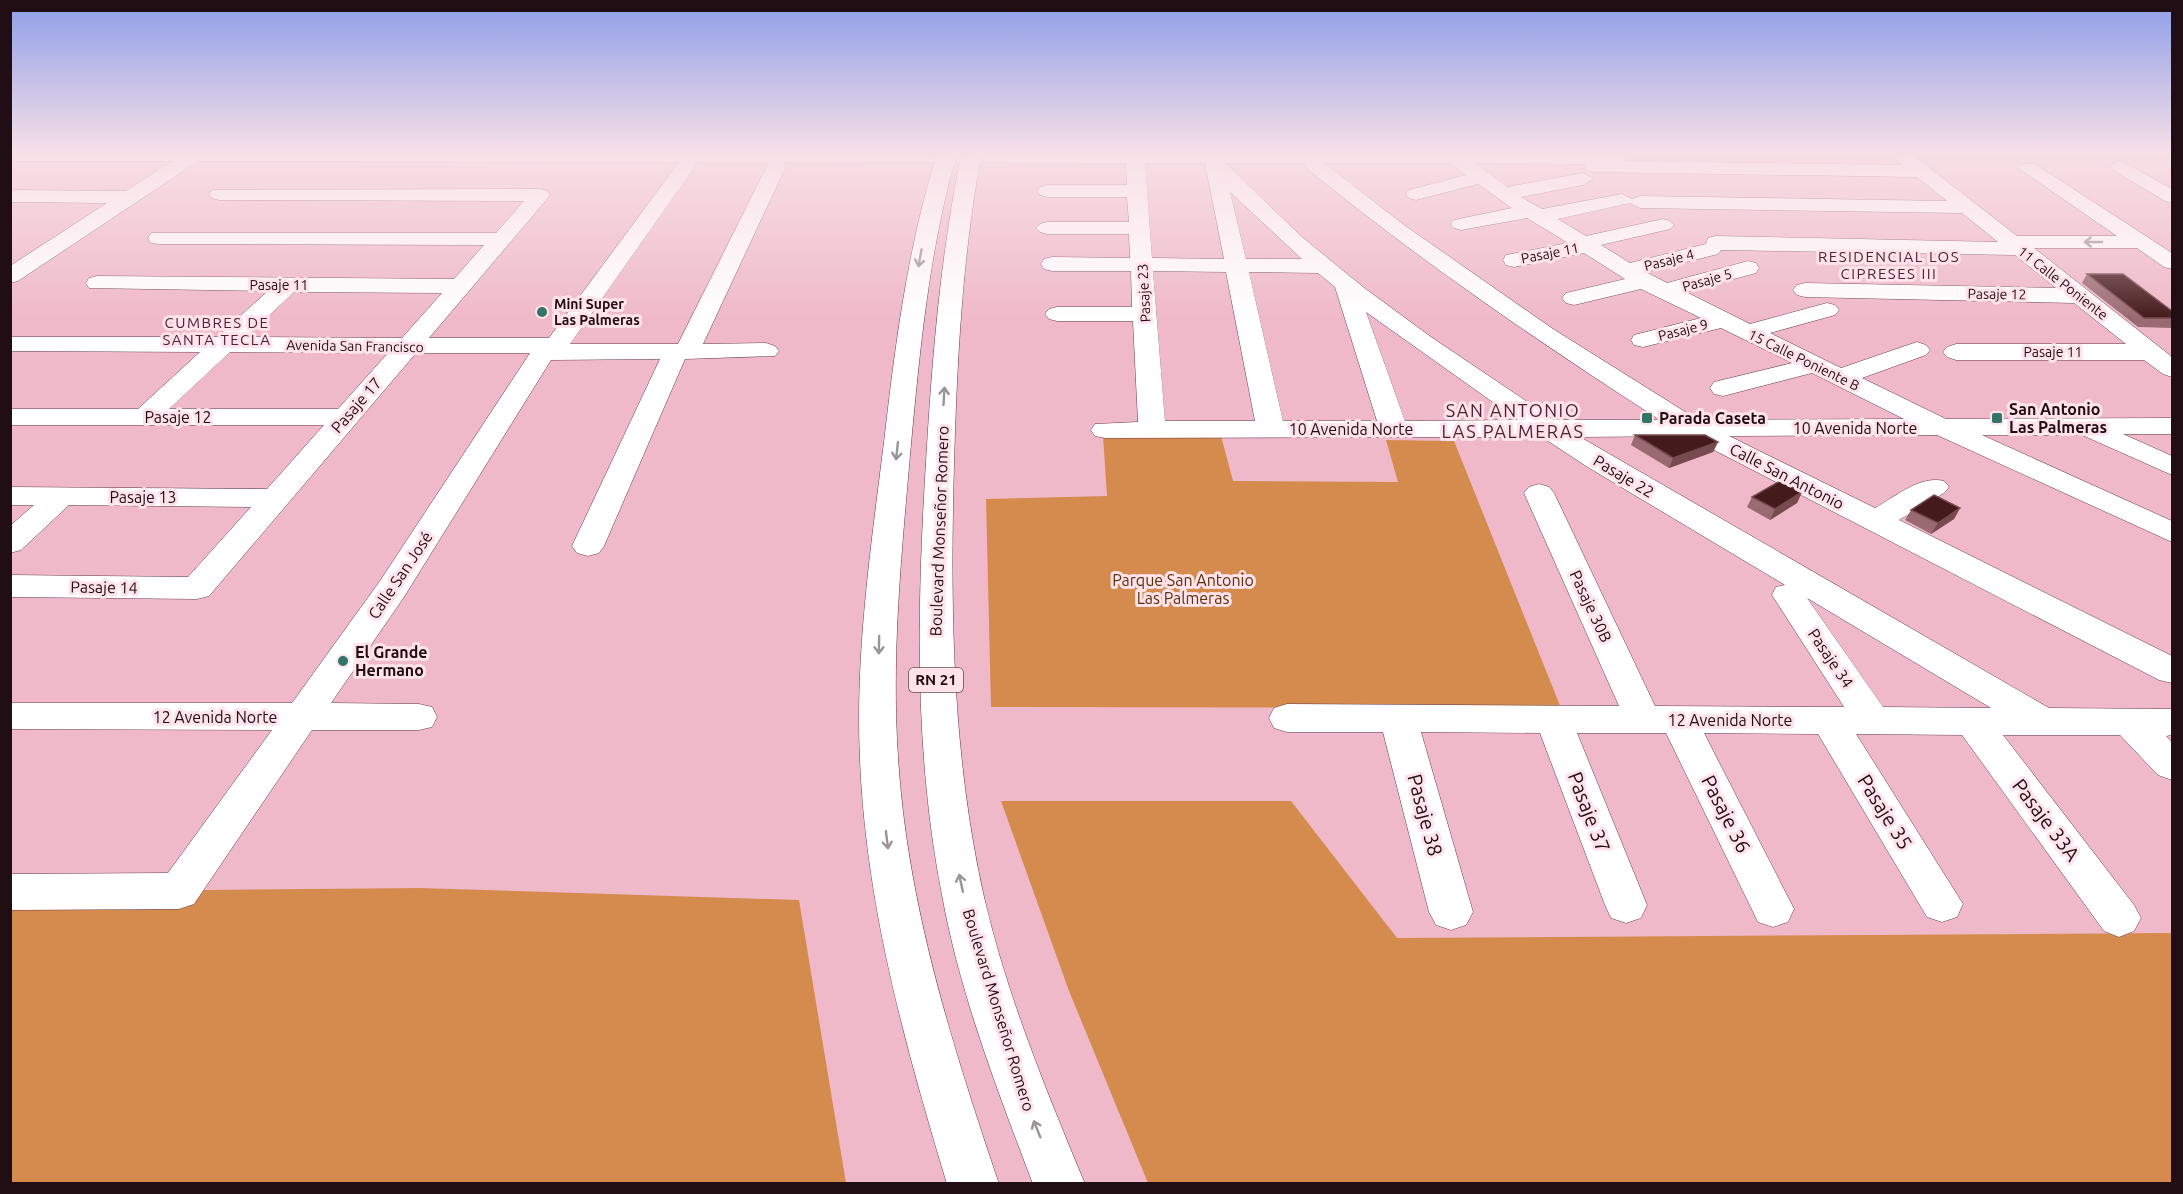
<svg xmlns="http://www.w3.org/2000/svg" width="2183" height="1194" font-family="Ubuntu,sans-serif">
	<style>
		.green { fill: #d58b4d }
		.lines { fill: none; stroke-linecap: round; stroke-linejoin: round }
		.minor-casing { stroke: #693c4b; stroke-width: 1 }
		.highway-casing { stroke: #693c4b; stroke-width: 1 }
		.minor { fill: #fff; fill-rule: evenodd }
		.highway { fill: #fff; fill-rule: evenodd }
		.highway-bridge-casing { stroke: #693c4b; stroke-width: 22; stroke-linecap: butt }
		.highway-bridge { stroke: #fff; stroke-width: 21 }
		.wall { fill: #9a6a72 }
		.shaded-wall { fill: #774a50 }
		.building { fill: #441a1c; stroke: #774a50; stroke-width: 1.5 }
		.oneway { stroke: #9b9395 }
		.poi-dot { fill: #317568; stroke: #ffe2ea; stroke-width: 2 }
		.labels { text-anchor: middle; stroke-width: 6; stroke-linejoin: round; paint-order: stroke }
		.far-street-label { font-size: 14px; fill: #200e14; stroke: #ffe2ea }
		.far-poi-label { font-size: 14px; font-weight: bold; fill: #200e14; stroke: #ffe2ea; text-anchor: start }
		.far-neighbourhood-label { font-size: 15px; letter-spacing: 1.5px; fill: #4b2231; stroke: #ffe2ea }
		.shield { fill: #ffe2ea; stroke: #634e54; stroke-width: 1.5 }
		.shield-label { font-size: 15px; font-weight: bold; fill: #200e14 }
		.street-label { font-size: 16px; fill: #200e14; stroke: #ffe2ea }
		.poi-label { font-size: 16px; font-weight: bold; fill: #200e14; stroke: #ffe2ea; text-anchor: start }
		.park-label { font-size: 16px; fill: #59310a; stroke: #ffe2ea }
		.neighbourhood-label { font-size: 18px; letter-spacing: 1.5px; fill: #4b2231; stroke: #ffe2ea }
		.near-street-label { font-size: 20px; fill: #200e14; stroke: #ffe2ea }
	</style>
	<rect width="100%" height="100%" fill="#efb9c9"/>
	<g class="green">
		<polygon points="1103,436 1221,436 1233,481 1398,482 1386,440 1454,441 1561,708 991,707 986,499 1107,496"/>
		<polygon points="1001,801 1291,801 1397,938 2172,933 2172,1183 1148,1183 1069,991"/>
		<polygon points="419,888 799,900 846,1183 11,1183 10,892"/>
	</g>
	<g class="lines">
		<defs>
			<g id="minor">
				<path d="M 10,152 L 1617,152 L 1624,154 L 1626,158 L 1625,161 L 1902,165 L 1889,152 L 1909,152 L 2017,236 L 2117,236 L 2018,168 L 2021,164 L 2035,164 L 2172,253 L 2172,269 L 2164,267 L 2137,248 L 2034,248 L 2172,357 L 2172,377 L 2163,374 L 2144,360 L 1956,360 L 1947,357 L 1943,352 L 1947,347 L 1956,344 L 2126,344 L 2074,303 L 1805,297 L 1797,295 L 1793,290 L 1797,285 L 1805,283 L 2056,288 L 2015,255 L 1721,250 L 1718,254 L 1646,272 L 1667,283 L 1748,261 L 1756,263 L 1759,268 L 1756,273 L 1686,292 L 1750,324 L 1827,303 L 1835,305 L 1839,310 L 1835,315 L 1770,333 L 1841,368 L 1908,345 L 1917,342 L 1926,345 L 1930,350 L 1926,355 L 1862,378 L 1946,419 L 2172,418 L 2172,434 L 2123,434 L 2172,456 L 2172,475 L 2082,435 L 1982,435 L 2172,521 L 2172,542 L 1937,435 L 1729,436 L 1875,508 C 1895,497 1920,475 1944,481 L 1949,487 L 1944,493 L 1899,520 L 2172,656 L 2172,683 L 2159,680 L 1687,436 L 1580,437 L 2049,708 L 2172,709 L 2172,735 L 2166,736 L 2172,742 L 2172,780 L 2158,775 L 2120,735 L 2003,735 L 2134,905 L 2141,918 L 2134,931 L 2119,937 L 2104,931 L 1962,735 L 1856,734 L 1963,904 L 1957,917 L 1942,922 L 1927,917 L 1818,734 L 1704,733 L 1794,909 L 1788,922 L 1773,927 L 1758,922 L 1666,733 L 1577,733 L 1647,905 L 1641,918 L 1626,923 L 1611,918 L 1605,905 L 1540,733 L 1421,732 L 1473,912 L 1466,925 L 1451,930 L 1436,925 L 1429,912 L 1383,732 L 1287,732 L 1274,728 L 1269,718 L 1274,708 L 1287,704 L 1619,706 L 1524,493 L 1529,487 L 1539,484 L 1549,487 L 1554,493 L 1655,706 L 1844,707 L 1772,595 L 1776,587 L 1785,585 L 1586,466 L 1542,437 L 1105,438 L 1095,436 L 1091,430 L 1095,424 L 1138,422 L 1133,321 L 1057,321 L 1049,319 L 1045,314 L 1049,309 L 1057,307 L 1132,307 L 1131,271 L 1052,271 L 1044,269 L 1041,264 L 1044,259 L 1052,257 L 1130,258 L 1129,234 L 1047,234 L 1040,232 L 1036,228 L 1040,224 L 1047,222 L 1129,222 L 1127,197 L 1047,197 L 1040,195 L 1037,191 L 1040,187 L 1047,185 L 1127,185 L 1126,163 L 783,162 L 786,166 L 703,344 L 766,343 L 775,346 L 779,351 L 775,356 L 685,359 L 604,546 L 599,553 L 588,556 L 577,553 L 572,546 L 660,359 L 551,360 L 404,597 L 331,703 L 419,704 L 432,707 L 437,717 L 432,727 L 419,730 L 312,730 L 194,904 L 179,909 L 10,910 L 10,874 L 168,873 L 272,730 L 10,729 L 10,703 L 292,703 L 380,581 L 530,353 L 416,353 L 209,596 L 197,599 L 10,597 L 10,575 L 188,577 L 251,507 L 69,505 L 21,550 L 10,553 L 10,526 L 34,505 L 10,505 L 10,487 L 267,489 L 324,425 L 10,425 L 10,409 L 138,409 L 200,352 L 10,351 L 10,337 L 217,337 L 268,291 L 89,288 L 86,283 L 89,278 L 97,276 L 454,279 L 484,245 L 159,244 L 151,243 L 148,238 L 151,233 L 496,233 L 524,201 L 219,200 L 212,198 L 209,194 L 212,190 L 540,189 L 547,191 L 550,195 L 547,199 L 429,338 L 549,338 L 679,162 L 198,161 L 18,281 L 10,283 L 10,266 L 107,203 L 10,202 L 10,190 L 126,191 L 172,161 L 10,161 ZM 698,162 L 769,162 L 678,344 L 570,344 ZM 1145,163 L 1205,163 L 1224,259 L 1152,258 ZM 1225,163 L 1304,163 L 1310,171 C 1422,262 1539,342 1660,420 L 1554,420 L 1431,337 L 1363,287 L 1302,237 ZM 1324,163 L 1451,163 L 1466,175 L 1409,190 L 1406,194 L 1409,198 L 1416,200 L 1478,184 L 1512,208 L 1454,220 L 1450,224 L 1454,228 L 1461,230 L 1527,218 L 1568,243 L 1506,255 L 1503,260 L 1506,265 L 1514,267 L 1584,253 L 1625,279 L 1566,293 L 1562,298 L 1566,303 L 1574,305 L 1641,289 L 1701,318 L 1634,335 L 1631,340 L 1634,345 L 1643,347 L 1721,328 L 1792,363 L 1714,382 L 1710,388 L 1714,394 L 1723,396 L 1812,373 L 1904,419 L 1698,420 L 1553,329 L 1404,225 ZM 1475,163 L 1586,164 L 1587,170 L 1594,172 L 1917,177 L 1947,201 L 1640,196 L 1632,199 L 1622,194 L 1542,209 L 1521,197 L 1583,185 L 1593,179 L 1583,173 L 1507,187 ZM 1230,192 L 1302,259 L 1246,259 ZM 1630,203 L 1640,208 L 1962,213 L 1998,242 L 1716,236 L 1708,238 L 1706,244 L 1630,263 L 1601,245 L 1670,229 L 1674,225 L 1670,221 L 1663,219 L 1586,236 L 1558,219 ZM 1153,271 L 1226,272 L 1255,421 L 1165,421 ZM 1249,272 L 1318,273 L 1335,287 L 1377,421 L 1283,421 ZM 294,292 L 442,293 L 402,338 L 246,337 ZM 1366,312 L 1518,420 L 1405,421 ZM 230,352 L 388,353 L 338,409 L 169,409 ZM 1807,598 L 1991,708 L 1883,707 Z"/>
				<polygon points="2120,160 2172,189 2172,203 2165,201 2113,170 2110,166"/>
			</g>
			<g id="highway">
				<path d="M 945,154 L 955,160 C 929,253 920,348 911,444 C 902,548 891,653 898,757 C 907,904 952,1045 999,1184 L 947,1184 C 905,1045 866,905 860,760 C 855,654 871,547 884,442 C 895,347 907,252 935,160 Z"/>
				<path d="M 970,155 L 980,161 C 962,261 957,362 954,464 C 950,609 952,755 984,897 C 1007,996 1046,1090 1085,1184 L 1033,1184 C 997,1089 960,994 942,895 C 914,752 917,607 926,462 C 932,361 940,260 960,161 Z"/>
			</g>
		</defs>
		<use href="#minor" class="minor-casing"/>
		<use href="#highway" class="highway-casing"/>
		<use href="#minor" class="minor"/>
		<use href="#highway" class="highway"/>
		<defs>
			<g id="highway-bridge">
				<polyline points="945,160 947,152"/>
				<polyline points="970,161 973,152"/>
			</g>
		</defs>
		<use href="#highway-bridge" class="highway-bridge-casing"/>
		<use href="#highway-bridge" class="highway-bridge"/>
	</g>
	<g class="wall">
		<polygon points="2087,274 2172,311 2172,328 2138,327 2082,283"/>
		<polygon points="1635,435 1718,442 1713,452 1669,468 1631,445"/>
		<polygon points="1802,492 1797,503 1770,520 1747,507 1752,497"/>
		<polygon points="1960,508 1954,519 1931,534 1905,520 1911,510"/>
	</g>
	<g class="shaded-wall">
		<polygon points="1718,442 1713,452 1669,468 1673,458"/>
		<polygon points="1802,492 1797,503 1770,520 1775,509"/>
		<polygon points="1960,508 1954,519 1931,534 1938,523"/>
	</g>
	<g class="building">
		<polygon points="2087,274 2123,274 2172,311 2172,318 2144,318"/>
		<polygon points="1635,435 1705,435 1718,442 1673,458"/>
		<polygon points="1780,481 1802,492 1775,509 1752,497"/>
		<polygon points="1934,495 1960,508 1938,523 1911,510"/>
	</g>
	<defs><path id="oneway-shaft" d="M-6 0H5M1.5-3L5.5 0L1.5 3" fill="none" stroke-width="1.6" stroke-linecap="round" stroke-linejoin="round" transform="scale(1.5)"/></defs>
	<g class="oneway">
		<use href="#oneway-shaft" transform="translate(2093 242) rotate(-180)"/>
		<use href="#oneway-shaft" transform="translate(920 258) rotate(100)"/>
		<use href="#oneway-shaft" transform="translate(944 396) rotate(-87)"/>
		<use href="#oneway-shaft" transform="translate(897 451) rotate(96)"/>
		<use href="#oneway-shaft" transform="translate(879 645) rotate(91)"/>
		<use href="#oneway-shaft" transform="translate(887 840) rotate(83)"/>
		<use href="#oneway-shaft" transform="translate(961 883) rotate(-102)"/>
		<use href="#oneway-shaft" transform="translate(1037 1129) rotate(-112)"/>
	</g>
	<linearGradient id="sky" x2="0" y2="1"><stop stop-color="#8d9ee9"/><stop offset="0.48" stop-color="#f8e0e7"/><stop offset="1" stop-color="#f8e0e7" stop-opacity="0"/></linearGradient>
	<rect width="2183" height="319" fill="url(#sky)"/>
	<g class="poi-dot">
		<circle cx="542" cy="312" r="6"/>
		<rect x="1641" y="412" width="12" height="12" rx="3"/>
		<rect x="1991" y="412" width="12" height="12" rx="3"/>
		<circle cx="343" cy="661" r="6"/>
	</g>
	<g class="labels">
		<g class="far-street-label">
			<text transform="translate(1550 253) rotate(-11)" y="5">Pasaje 11</text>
			<text transform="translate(1669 260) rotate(-14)" y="5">Pasaje 4</text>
			<text transform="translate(1707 280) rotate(-16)" y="5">Pasaje 5</text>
			<text transform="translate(2063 283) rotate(38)" y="5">11 Calle Poniente</text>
			<text x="279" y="290">Pasaje 11</text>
			<text transform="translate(1144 293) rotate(-93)" y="5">Pasaje 23</text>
			<text transform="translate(1997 294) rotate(1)" y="5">Pasaje 12</text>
			<text transform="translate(1683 330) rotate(-14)" y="5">Pasaje 9</text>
			<text transform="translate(355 346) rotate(1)" y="5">Avenida San Francisco</text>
			<text x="2053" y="357">Pasaje 11</text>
			<text transform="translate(1804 360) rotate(26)" y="5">15 Calle Poniente B</text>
		</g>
		<g class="far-poi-label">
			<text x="554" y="309">Mini Super<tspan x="554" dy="16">Las Palmeras</tspan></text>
		</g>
		<g class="far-neighbourhood-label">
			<text x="1889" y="262">RESIDENCIAL LOS<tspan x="1889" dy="17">CIPRESES III</tspan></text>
			<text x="217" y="328">CUMBRES DE<tspan x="217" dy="17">SANTA TECLA</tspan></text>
		</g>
		<rect class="shield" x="909" y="668" width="54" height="24" rx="4.5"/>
		<g class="shield-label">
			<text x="936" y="685">RN 21</text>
		</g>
		<g class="street-label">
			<text transform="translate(356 405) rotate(-49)" y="6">Pasaje 17</text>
			<text x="178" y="423">Pasaje 12</text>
			<text x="1855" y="434">10 Avenida Norte</text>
			<text x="1351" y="435">10 Avenida Norte</text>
			<text transform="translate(1624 476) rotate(31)" y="6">Pasaje 22</text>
			<text transform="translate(1787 476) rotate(27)" y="6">Calle San Antonio</text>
			<text x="143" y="503">Pasaje 13</text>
			<text transform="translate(939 531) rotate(-88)" y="6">Boulevard Monseñor Romero</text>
			<text transform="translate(400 575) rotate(-56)" y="6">Calle San José</text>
			<text transform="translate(104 587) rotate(1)" y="6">Pasaje 14</text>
			<text transform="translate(1591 606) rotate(65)" y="6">Pasaje 30B</text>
			<text transform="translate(1831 658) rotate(56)" y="6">Pasaje 34</text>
			<text x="215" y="723">12 Avenida Norte</text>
			<text x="1730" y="726">12 Avenida Norte</text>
			<text transform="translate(999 1010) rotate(73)" y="6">Boulevard Monseñor Romero</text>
		</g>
		<g class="poi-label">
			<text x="2009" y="415">San Antonio<tspan x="2009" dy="18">Las Palmeras</tspan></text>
			<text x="1659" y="424">Parada Caseta</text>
			<text x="355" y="658">El Grande<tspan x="355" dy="18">Hermano</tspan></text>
		</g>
		<g class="park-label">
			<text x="1183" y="586">Parque San Antonio<tspan x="1183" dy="18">Las Palmeras</tspan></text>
		</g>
		<g class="neighbourhood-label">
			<text x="1513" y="417">SAN ANTONIO<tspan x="1513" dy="21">LAS PALMERAS</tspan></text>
		</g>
		<g class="near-street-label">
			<text transform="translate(1589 812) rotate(69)" y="7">Pasaje 37</text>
			<text transform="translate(1885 812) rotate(58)" y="7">Pasaje 35</text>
			<text transform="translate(1726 814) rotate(63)" y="7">Pasaje 36</text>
			<text transform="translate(1425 815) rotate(75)" y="7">Pasaje 38</text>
			<text transform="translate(2046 820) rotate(53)" y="7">Pasaje 33A</text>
		</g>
	</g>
	<rect width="2183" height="1194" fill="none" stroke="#200e14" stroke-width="24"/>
</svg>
